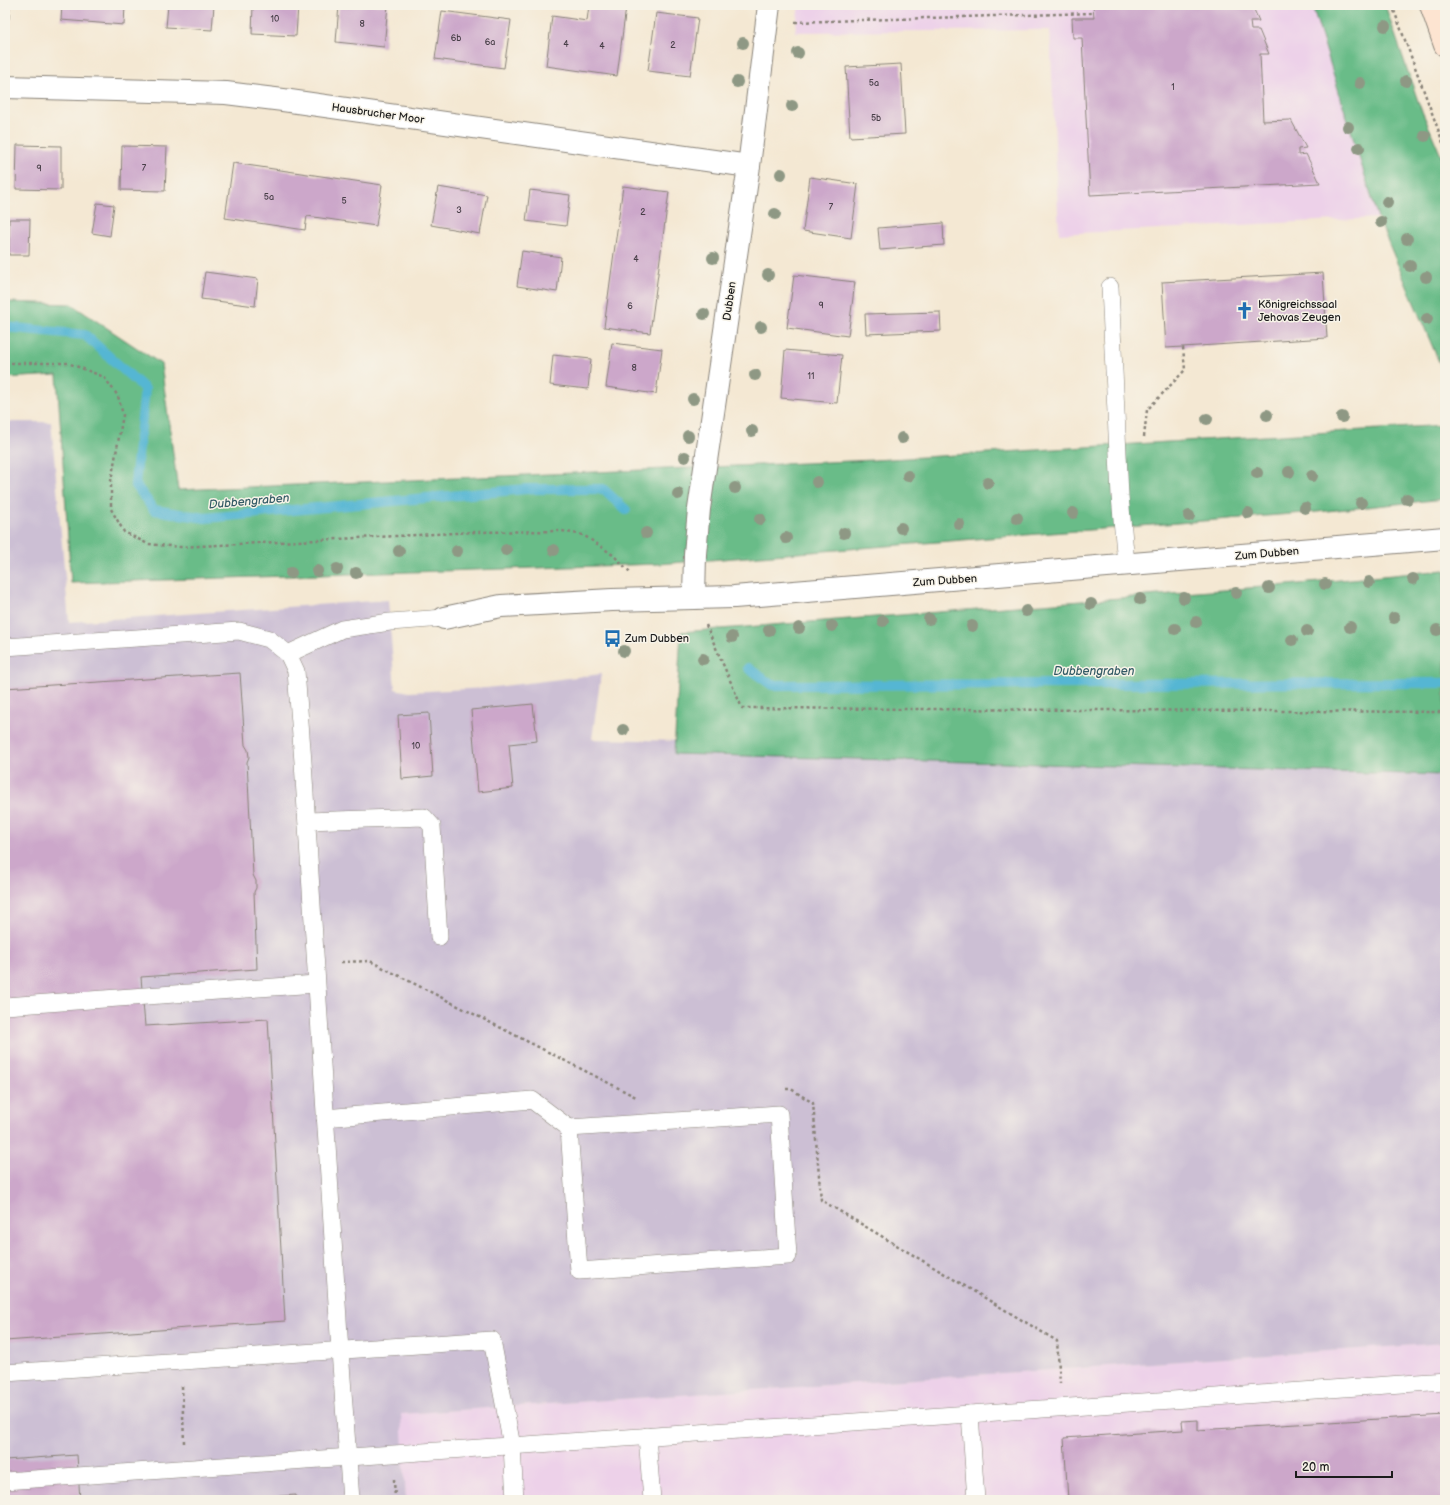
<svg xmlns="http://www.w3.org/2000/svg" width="1450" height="1505" font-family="'Balsamiq Sans',sans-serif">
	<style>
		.built { fill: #edd1e9 }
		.industrial { fill: #ccbfd4 }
		.forest { fill: #69bc88; stroke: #426c52 }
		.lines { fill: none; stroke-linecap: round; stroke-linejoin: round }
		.stream { stroke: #55b6d3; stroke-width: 10 }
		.building { fill: #cca7ca }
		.service-casing { stroke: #888278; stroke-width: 18 }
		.minor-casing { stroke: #888278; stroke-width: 24 }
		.secondary-casing { stroke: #888278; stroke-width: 24 }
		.path { stroke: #888278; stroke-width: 2.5; stroke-dasharray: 3 3; stroke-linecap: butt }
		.service { stroke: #fff; stroke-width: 17 }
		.minor { stroke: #fff; stroke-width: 22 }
		.secondary { stroke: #fde4d1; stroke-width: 22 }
		.tree { fill: #8e9884 }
		.labels { text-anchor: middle; stroke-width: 3; stroke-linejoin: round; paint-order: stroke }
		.number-label { font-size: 9px; fill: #483f48 }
		.street-label { font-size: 11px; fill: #1c1c1c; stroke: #f7f3e8 }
		.poi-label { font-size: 11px; fill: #1c1c1c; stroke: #f7f3e8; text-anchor: start }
		.water-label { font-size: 12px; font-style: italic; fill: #335a65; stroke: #f7f3e8 }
	</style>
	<rect width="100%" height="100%" fill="#f7f3e8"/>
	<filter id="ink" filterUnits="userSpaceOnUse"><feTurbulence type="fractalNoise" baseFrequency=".025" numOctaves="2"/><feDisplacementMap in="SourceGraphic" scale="8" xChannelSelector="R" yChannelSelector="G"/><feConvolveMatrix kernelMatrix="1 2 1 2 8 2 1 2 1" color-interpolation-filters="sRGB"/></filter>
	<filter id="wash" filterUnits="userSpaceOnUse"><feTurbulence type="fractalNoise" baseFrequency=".012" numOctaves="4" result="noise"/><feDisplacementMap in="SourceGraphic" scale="16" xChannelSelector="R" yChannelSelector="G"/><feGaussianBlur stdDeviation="0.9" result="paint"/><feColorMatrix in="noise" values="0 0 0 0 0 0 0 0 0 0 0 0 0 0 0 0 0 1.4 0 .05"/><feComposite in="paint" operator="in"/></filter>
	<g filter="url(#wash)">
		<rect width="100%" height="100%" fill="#f4e8d3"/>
		<g class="built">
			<polygon points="799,5 1312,5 1378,218 1059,234 1050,30 795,32"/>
			<polygon points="1445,1343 1445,1500 406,1500 400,1414"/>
		</g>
		<polygon class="industrial" points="5,422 51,422 69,622 388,600 395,689 409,692 487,688 601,674 592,739 1445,758 1445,1343 401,1414 406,1500 5,1500"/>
		<g class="forest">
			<polygon points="1312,5 1385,5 1419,104 1445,165 1445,376 1378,218"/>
			<polygon points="5,302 71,304 161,364 178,490 874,460 1445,425 1445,499 1317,512 659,564 71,583 57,375 5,378"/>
			<polygon points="1445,570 1445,775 674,754 681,632 1288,585"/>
		</g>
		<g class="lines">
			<g class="stream">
				<polyline points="5,327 85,335 145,389 135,484 154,510 205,518 526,489 603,489 626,510"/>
				<polyline points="748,668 772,685 1445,683"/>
			</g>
		</g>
		<g id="blocks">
			<g class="building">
				<polygon points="5,5 10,5 9,19 5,18"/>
				<polygon points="62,5 125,5 124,25 61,20"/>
				<polygon points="168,5 214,5 212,30 166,27"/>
				<polygon points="253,5 298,5 296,36 252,34"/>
				<polygon points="339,5 388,5 384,47 336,42"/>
				<polygon points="589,5 610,5 626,7 617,76 546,66 552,16 587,21"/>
				<polygon points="1093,5 1252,5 1259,21 1250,21 1251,30 1259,30 1269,54 1260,54 1263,121 1291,120 1306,148 1298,149 1298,155 1306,154 1320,183 1090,195 1082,38 1073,38 1072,18 1094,18"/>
				<polygon points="442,11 511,20 504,68 435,59"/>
				<polygon points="656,13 698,18 690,76 648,71"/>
				<polygon points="901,64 905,134 850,137 846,67"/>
				<polygon points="17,145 61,146 61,190 16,189"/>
				<polygon points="122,146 167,147 165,191 121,190"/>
				<polygon points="233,163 382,185 376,226 307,216 305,230 225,218"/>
				<polygon points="810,177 858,184 851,238 803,231"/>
				<polygon points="623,186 669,192 650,333 604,327"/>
				<polygon points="438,187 487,195 480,234 431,225"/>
				<polygon points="530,190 570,195 566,226 526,221"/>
				<polygon points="97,203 114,205 110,236 92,233"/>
				<polygon points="9,219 30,219 29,255 9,255"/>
				<polygon points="943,223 944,245 880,250 878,228"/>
				<polygon points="522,251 561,257 557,292 517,286"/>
				<polygon points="205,272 258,279 255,306 201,299"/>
				<polygon points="1323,273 1327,338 1166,348 1162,282"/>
				<polygon points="794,275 855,282 848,336 787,328"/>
				<polygon points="940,312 941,331 866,334 865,314"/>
				<polygon points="612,343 662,349 656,394 606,387"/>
				<polygon points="785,350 842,355 837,403 781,398"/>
				<polygon points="553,355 591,359 588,389 550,385"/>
				<polygon points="240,673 245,745 248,750 249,757 247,762 253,875 256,881 256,888 254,892 257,969 141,977 145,1026 268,1019 285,1321 5,1341 5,688"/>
				<polygon points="533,704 537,741 509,744 513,788 478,792 471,710"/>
				<polygon points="429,713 433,776 402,779 398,715"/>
				<polygon points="1445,1415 1445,1500 1068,1500 1064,1438 1183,1430 1182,1421 1198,1420 1198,1430"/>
				<polygon points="77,1455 80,1500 5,1500 5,1460"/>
				<polygon points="296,1495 296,1500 239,1500 239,1499"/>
			</g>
		</g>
	</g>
	<g filter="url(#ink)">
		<use href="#blocks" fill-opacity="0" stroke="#888278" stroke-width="1"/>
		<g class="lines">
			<defs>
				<g id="service">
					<polyline points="1110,287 1120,496 1126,564"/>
					<polyline points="5,647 239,631 269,639 288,654 296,671 303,762 340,1351 351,1500"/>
					<polyline points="288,654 342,629 390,622 444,618"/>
					<polyline points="307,821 424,817 432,826 439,937"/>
					<polyline points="5,1006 316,984"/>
					<polyline points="325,1118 532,1100 569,1128 779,1114 788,1256 579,1271 569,1128"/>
					<polyline points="5,1373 492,1340 512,1446 515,1500"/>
					<polyline points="970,1414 976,1500"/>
					<polyline points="647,1436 652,1500"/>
					<polyline points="5,1481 1445,1381"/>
				</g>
				<g id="minor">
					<polyline points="5,87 226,93 283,100 749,166"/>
					<polyline points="694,598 695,554 699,509 749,166 769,5"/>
					<polyline points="444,618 501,606 612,600 734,597 1445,538"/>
				</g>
				<polyline id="secondary" points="1431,5 1445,45"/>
			</defs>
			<use href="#service" class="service-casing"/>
			<use href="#minor" class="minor-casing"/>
			<use href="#secondary" class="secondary-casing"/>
			<g class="path">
				<polyline points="1392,5 1445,148"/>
				<polyline points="795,22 1093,13"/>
				<polyline points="5,363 68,363 104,377 118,396 123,415 111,481 111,509 124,532 148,544 180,547 475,532 562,531 583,535 599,545 613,555 630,572"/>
				<polyline points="1144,437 1147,410 1185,370 1183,347"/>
				<polyline points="706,625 742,708 1445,712"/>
				<polyline points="341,962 370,961 636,1097"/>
				<polyline points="786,1089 791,1089 813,1103 821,1200 1057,1341 1060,1383"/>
				<polyline points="182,1386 184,1443"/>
				<polyline points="394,1479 395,1500"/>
			</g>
			<use href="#service" class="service"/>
			<use href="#minor" class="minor"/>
			<use href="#secondary" class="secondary"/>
		</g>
		<g class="tree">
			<circle cx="1385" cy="26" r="6"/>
			<circle cx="743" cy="43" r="6"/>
			<circle cx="798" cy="53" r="6"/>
			<circle cx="1406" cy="81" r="6"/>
			<circle cx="737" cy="82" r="6"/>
			<circle cx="1360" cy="83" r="6"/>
			<circle cx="792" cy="106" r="6"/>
			<circle cx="1348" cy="127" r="6"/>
			<circle cx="1425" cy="136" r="6"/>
			<circle cx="1359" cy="148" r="6"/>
			<circle cx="781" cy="174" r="6"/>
			<circle cx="1387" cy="202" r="6"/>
			<circle cx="775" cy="214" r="6"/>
			<circle cx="1381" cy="222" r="6"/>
			<circle cx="1407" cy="239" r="6"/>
			<circle cx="713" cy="258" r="6"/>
			<circle cx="1410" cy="266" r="6"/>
			<circle cx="768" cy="275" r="6"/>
			<circle cx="1426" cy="277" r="6"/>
			<circle cx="704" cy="314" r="6"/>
			<circle cx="1427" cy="319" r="6"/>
			<circle cx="761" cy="327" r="6"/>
			<circle cx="755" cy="375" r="6"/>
			<circle cx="693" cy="399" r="6"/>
			<circle cx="1267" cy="415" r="6"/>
			<circle cx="1342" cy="417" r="6"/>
			<circle cx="1207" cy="419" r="6"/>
			<circle cx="752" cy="431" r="6"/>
			<circle cx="688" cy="436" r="6"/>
			<circle cx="902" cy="438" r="6"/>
			<circle cx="685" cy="457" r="6"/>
			<circle cx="1289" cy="472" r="6"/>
			<circle cx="1257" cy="473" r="6"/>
			<circle cx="908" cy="476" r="6"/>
			<circle cx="1312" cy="476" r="6"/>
			<circle cx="817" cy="482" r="6"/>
			<circle cx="988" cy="483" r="6"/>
			<circle cx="735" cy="488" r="6"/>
			<circle cx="678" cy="494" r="6"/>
			<circle cx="1407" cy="499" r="6"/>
			<circle cx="1361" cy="503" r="6"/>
			<circle cx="1305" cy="508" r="6"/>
			<circle cx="1073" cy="513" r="6"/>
			<circle cx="1248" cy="513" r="6"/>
			<circle cx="1189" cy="516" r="6"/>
			<circle cx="1017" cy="518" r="6"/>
			<circle cx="760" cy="519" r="6"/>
			<circle cx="959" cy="524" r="6"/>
			<circle cx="901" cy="528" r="6"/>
			<circle cx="646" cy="533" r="6"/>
			<circle cx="844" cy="533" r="6"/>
			<circle cx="786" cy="538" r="6"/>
			<circle cx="506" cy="550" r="6"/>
			<circle cx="554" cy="550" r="6"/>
			<circle cx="399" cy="551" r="6"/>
			<circle cx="457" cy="551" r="6"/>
			<circle cx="337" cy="569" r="6"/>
			<circle cx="317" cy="571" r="6"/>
			<circle cx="291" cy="573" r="6"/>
			<circle cx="356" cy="573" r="6"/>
			<circle cx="1413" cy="579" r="6"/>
			<circle cx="1369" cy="582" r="6"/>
			<circle cx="1325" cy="584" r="6"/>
			<circle cx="1269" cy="588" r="6"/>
			<circle cx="1236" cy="593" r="6"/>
			<circle cx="1184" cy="598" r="6"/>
			<circle cx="1140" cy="599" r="6"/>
			<circle cx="1091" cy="604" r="6"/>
			<circle cx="1026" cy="611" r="6"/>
			<circle cx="1394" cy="618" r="6"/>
			<circle cx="929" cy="619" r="6"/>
			<circle cx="883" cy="621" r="6"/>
			<circle cx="1196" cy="622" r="6"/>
			<circle cx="832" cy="626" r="6"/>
			<circle cx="972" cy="626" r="6"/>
			<circle cx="1350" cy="627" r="6"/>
			<circle cx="799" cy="628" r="6"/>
			<circle cx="1175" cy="629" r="6"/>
			<circle cx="769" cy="630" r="6"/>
			<circle cx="1437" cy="630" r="6"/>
			<circle cx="1307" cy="631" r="6"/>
			<circle cx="732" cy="637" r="6"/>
			<circle cx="1292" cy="640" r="6"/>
			<circle cx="624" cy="651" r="6"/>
			<circle cx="703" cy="659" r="6"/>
			<circle cx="623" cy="730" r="6"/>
		</g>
	</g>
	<defs>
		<symbol id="church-bare" viewBox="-9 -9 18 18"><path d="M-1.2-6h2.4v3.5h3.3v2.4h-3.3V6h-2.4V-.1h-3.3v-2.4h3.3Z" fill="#1f6fb2" stroke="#f7f3e8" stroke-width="2.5" paint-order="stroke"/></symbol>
		<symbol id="bus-bare" viewBox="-9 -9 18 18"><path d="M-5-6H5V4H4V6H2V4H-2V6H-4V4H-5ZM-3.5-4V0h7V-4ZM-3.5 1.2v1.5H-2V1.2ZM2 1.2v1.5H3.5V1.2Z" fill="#1f6fb2" stroke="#f7f3e8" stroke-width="2.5" paint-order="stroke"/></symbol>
	</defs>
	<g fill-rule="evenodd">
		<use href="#church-bare" x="1232" y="298" width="25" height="25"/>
		<use href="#bus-bare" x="600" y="626" width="25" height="25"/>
	</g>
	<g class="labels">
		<g class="number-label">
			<text x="275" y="22">10</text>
			<text x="362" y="27">8</text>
			<text x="456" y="41">6b</text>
			<text x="490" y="45">6a</text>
			<text x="566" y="47">4</text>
			<text x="673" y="48">2</text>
			<text x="602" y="49">4</text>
			<text x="874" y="86">5a</text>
			<text x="1173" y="90">1</text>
			<text x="876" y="121">5b</text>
			<text x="39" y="171">9</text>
			<text x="144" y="171">7</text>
			<text x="269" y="200">5a</text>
			<text x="344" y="204">5</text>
			<text x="831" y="210">7</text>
			<text x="459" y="213">3</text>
			<text x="643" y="215">2</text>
			<text x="636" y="262">4</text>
			<text x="821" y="308">9</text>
			<text x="630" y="309">6</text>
			<text x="634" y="371">8</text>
			<text x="811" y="379">11</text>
			<text x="416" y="749">10</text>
		</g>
		<g class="street-label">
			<text transform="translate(378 113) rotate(8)" y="4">Hausbrucher Moor</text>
			<text transform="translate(729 301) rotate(-82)" y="4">Dubben</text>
			<text transform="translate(1267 553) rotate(-5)" y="4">Zum Dubben</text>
			<text transform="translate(945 580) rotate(-4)" y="4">Zum Dubben</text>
		</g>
		<g class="poi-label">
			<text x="1258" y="308">Königreichssaal<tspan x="1258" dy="13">Jehovas Zeugen</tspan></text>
			<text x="625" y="642">Zum Dubben</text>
		</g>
		<g class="water-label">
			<text transform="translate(249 501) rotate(-5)" y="4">Dubbengraben</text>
			<text x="1094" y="675">Dubbengraben</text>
		</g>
	</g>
	<rect width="1450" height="1505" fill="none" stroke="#f7f3e8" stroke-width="20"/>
	<path d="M1296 1471v6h96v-6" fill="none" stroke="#1c1c1c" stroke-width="2"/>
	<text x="1302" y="1471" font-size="12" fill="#1c1c1c" stroke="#f7f3e8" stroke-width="3" paint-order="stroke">20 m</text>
</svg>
